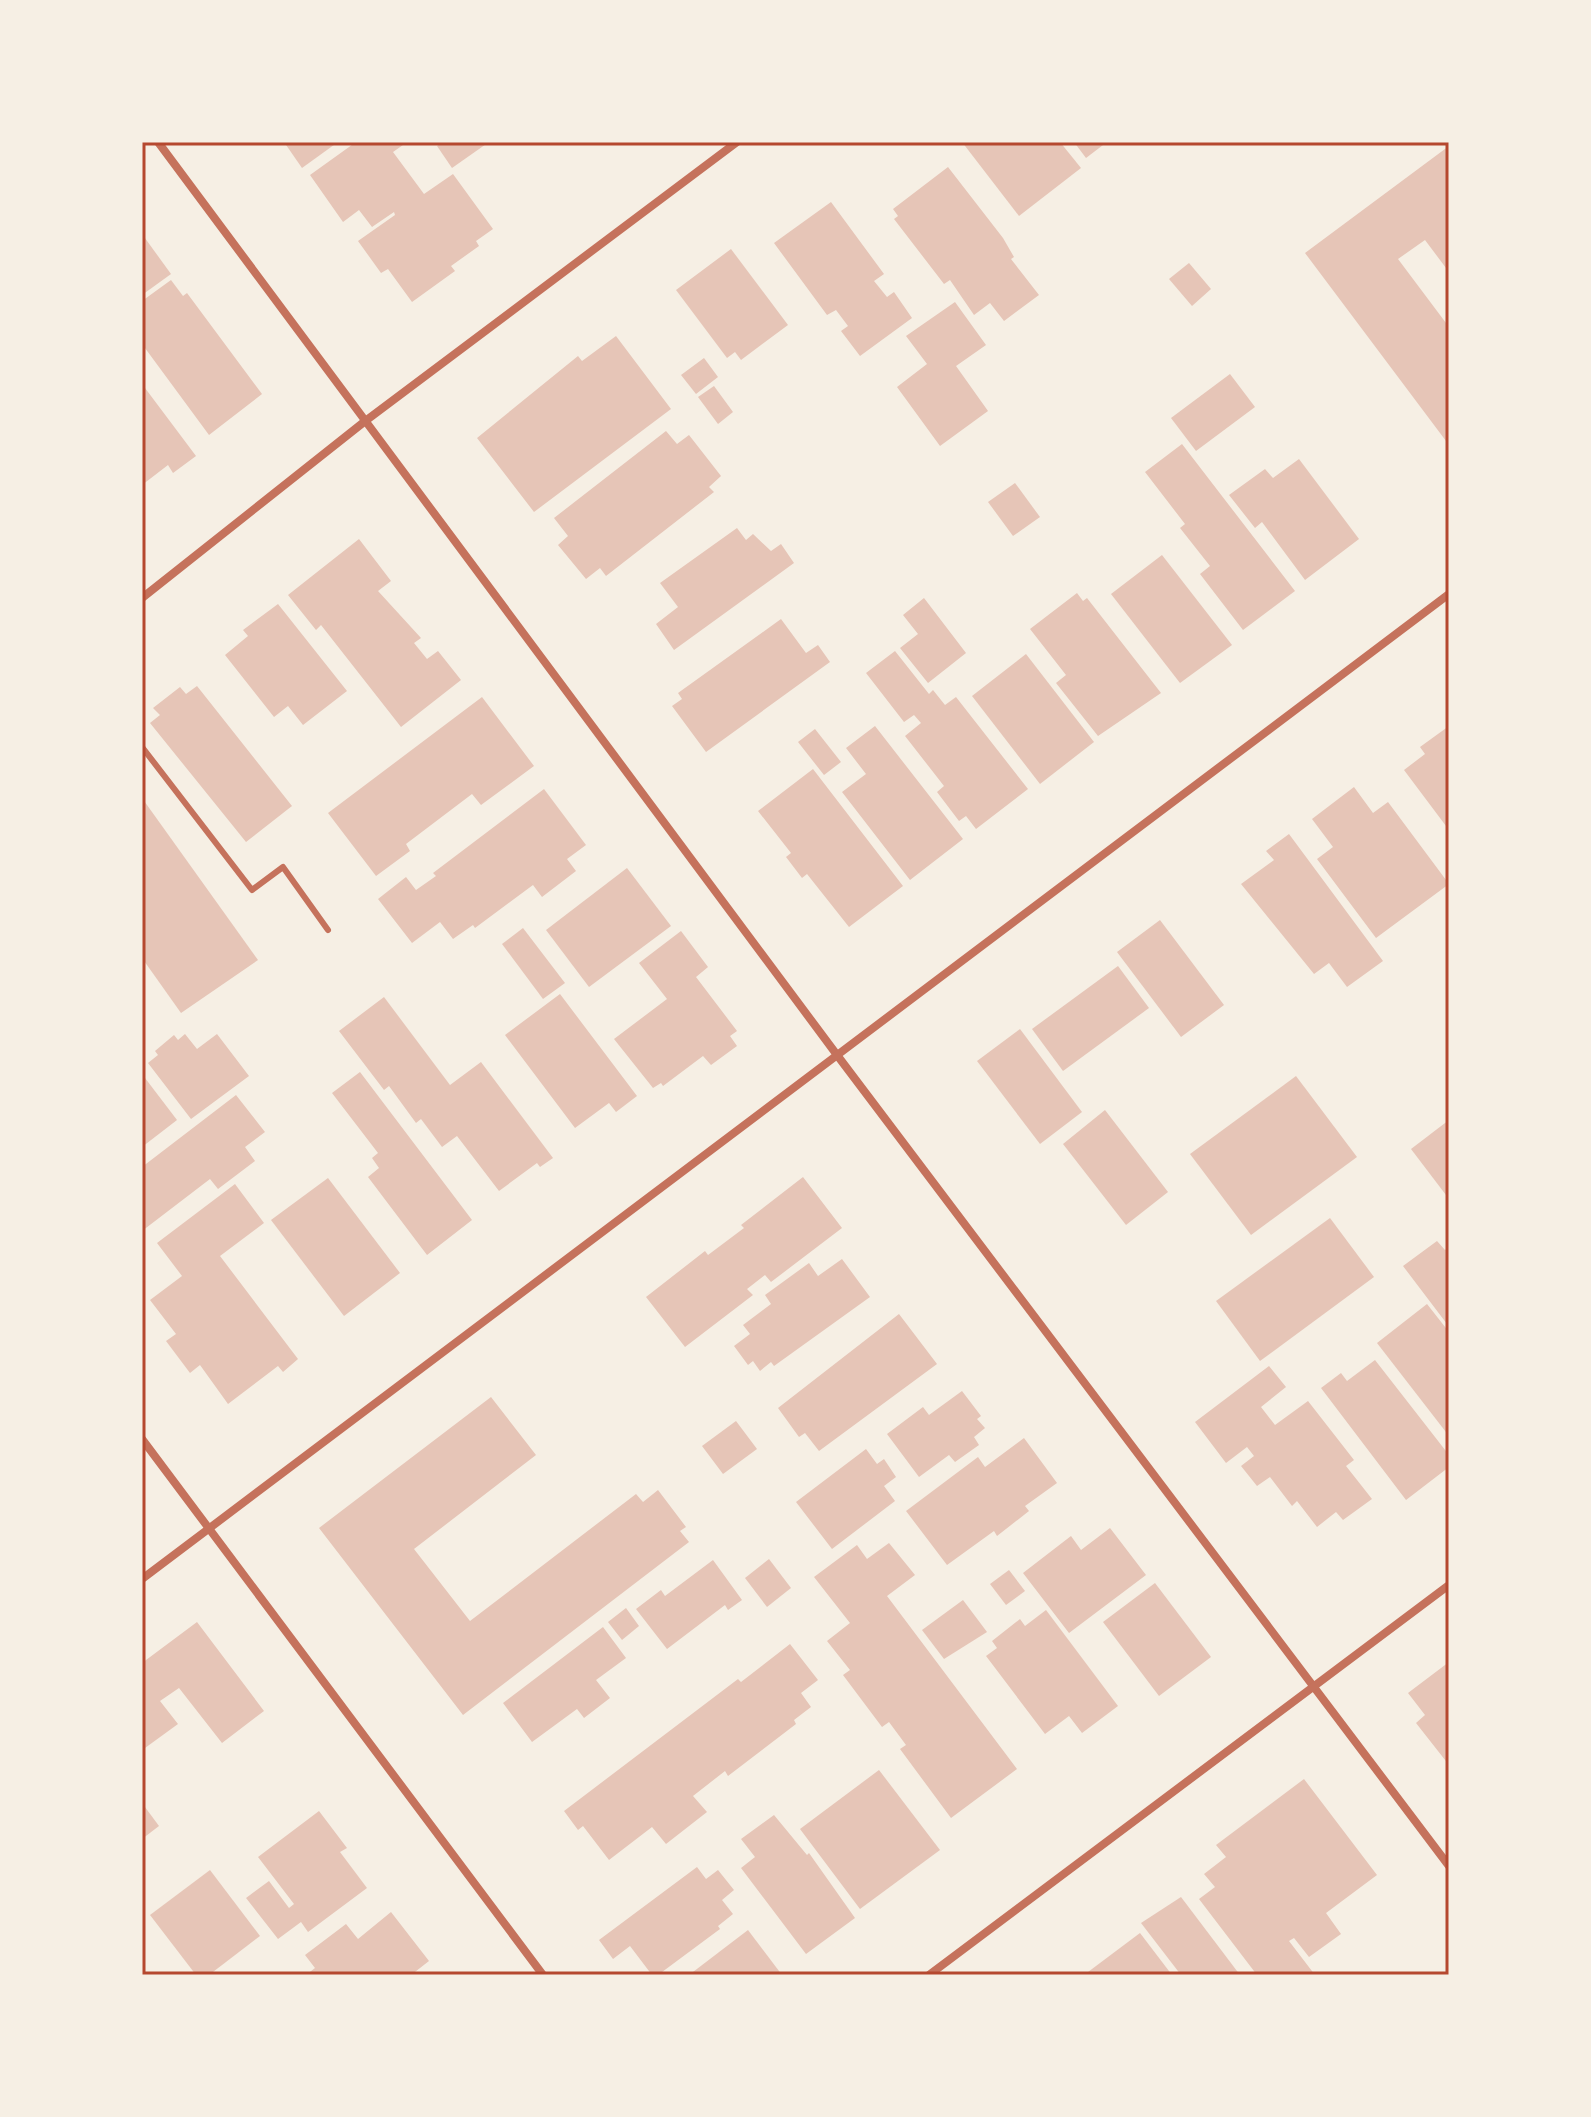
<svg xmlns="http://www.w3.org/2000/svg" width="1591" height="2117" font-family="'IBM Plex Serif',serif">
	<style>
		.building { fill: #e6c5b7 }
		.lines { fill: none; stroke-linecap: round; stroke-linejoin: round }
		.service { stroke: #c5725c; stroke-width: 6 }
		.minor { stroke: #c5725c; stroke-width: 8 }
		.neatline { fill: none; stroke: #b5482f; stroke-width: 3 }
	</style>
	<rect width="100%" height="100%" fill="#f6efe4"/>
	<g class="building">
		<polygon points="284,142 338,142 302,168"/>
		<polygon points="356,142 401,142 403,145 393,152 424,194 453,174 493,229 476,241 479,246 451,266 455,271 412,302 388,269 381,273 358,241 395,215 394,212 372,227 359,210 343,222 310,175"/>
		<polygon points="443,142 489,142 452,168 437,146"/>
		<polygon points="962,142 1060,142 1081,168 1019,216"/>
		<polygon points="1074,142 1107,142 1086,158"/>
		<polygon points="1449,146 1449,272 1425,240 1398,259 1449,327 1449,445 1305,253"/>
		<polygon points="948,167 1003,238 1014,257 1011,259 1039,295 1004,321 990,303 974,315 950,280 944,284 894,219 898,216 893,209"/>
		<polygon points="831,202 884,274 874,281 887,297 894,292 912,318 860,356 841,331 848,326 836,310 827,315 774,243"/>
		<polygon points="142,234 171,274 142,295"/>
		<polygon points="731,249 788,325 741,360 735,352 727,358 676,290"/>
		<polygon points="1189,263 1211,289 1192,306 1169,279"/>
		<polygon points="171,280 183,296 187,293 262,394 209,435 142,344 142,301"/>
		<polygon points="955,302 986,345 956,366 988,411 940,446 897,387 927,364 906,336"/>
		<polygon points="616,336 671,409 534,512 477,438 578,356 582,361"/>
		<polygon points="704,358 718,377 696,394 681,375"/>
		<polygon points="1230,374 1255,407 1196,451 1171,418"/>
		<polygon points="142,384 196,456 173,473 168,465 142,485"/>
		<polygon points="714,386 733,412 718,424 698,397"/>
		<polygon points="666,431 677,444 689,435 721,476 709,487 714,492 606,576 600,568 586,579 558,545 568,536 554,518"/>
		<polygon points="1182,444 1295,591 1243,630 1200,574 1210,566 1180,528 1185,524 1145,472"/>
		<polygon points="1299,459 1359,539 1305,580 1262,522 1255,528 1229,495 1265,469 1273,478"/>
		<polygon points="1015,483 1040,517 1013,536 988,502"/>
		<polygon points="737,528 746,540 753,534 771,551 781,544 794,563 674,650 656,624 678,607 660,583"/>
		<polygon points="359,539 391,581 378,591 421,638 414,643 427,659 438,651 461,680 401,727 321,625 316,630 288,595"/>
		<polygon points="1162,555 1232,645 1180,683 1111,594"/>
		<polygon points="1077,593 1083,601 1087,598 1161,693 1098,736 1056,683 1066,675 1030,629"/>
		<polygon points="924,598 966,653 928,683 900,648 918,634 903,615"/>
		<polygon points="278,604 347,691 303,725 288,706 274,717 225,655 248,636 243,630"/>
		<polygon points="781,619 806,653 818,645 830,662 706,752 672,706 682,699 678,693"/>
		<polygon points="895,651 929,694 933,690 945,705 956,697 1028,789 976,829 966,816 959,821 937,792 944,786 905,736 921,723 914,715 904,722 866,673"/>
		<polygon points="1026,654 1094,742 1040,784 972,696"/>
		<polygon points="197,686 292,806 246,842 150,723 160,715 153,708 180,687 186,694"/>
		<polygon points="482,697 534,766 481,805 472,794 406,844 410,851 376,876 328,813"/>
		<polygon points="875,726 963,839 910,880 842,792 866,774 846,748"/>
		<polygon points="1449,726 1449,830 1404,770 1425,754 1420,747"/>
		<polygon points="815,729 841,762 824,775 798,742"/>
		<polygon points="813,769 903,886 849,927 807,874 802,878 786,857 791,853 758,811"/>
		<polygon points="1354,787 1373,813 1388,802 1449,884 1376,938 1317,859 1333,847 1312,819"/>
		<polygon points="544,789 586,845 567,859 576,871 542,897 533,885 475,928 473,925 453,939 440,922 412,943 378,899 406,877 416,890 436,876 433,873"/>
		<polygon points="142,798 258,960 181,1013 142,958"/>
		<polygon points="1289,834 1383,961 1347,987 1329,963 1314,974 1241,884 1274,860 1266,851"/>
		<polygon points="627,868 671,926 589,987 546,930"/>
		<polygon points="1160,920 1224,1005 1181,1037 1117,952"/>
		<polygon points="523,928 565,983 543,999 502,944"/>
		<polygon points="681,931 708,967 696,977 737,1031 730,1036 737,1046 711,1065 703,1056 663,1086 661,1083 653,1088 614,1039 667,999 639,963"/>
		<polygon points="1118,966 1149,1008 1063,1071 1032,1029"/>
		<polygon points="560,994 637,1096 616,1112 609,1103 575,1128 505,1035"/>
		<polygon points="384,997 450,1085 481,1062 553,1158 540,1167 537,1163 499,1191 457,1136 442,1147 421,1119 416,1123 389,1086 384,1090 339,1031"/>
		<polygon points="1020,1029 1082,1112 1040,1144 977,1061"/>
		<polygon points="185,1034 197,1049 217,1034 249,1076 191,1119 148,1063 158,1055 155,1051 174,1035 178,1040"/>
		<polygon points="360,1072 472,1220 427,1255 368,1177 379,1168 372,1158 378,1153 332,1093"/>
		<polygon points="1296,1076 1357,1157 1251,1235 1190,1154"/>
		<polygon points="145,1078 177,1120 142,1147 142,1080"/>
		<polygon points="236,1095 265,1132 245,1147 255,1161 218,1189 210,1179 142,1231 142,1167"/>
		<polygon points="1105,1110 1168,1192 1126,1225 1063,1144"/>
		<polygon points="1449,1120 1449,1199 1411,1149"/>
		<polygon points="803,1177 842,1228 771,1282 765,1275 747,1289 753,1295 685,1347 646,1297 705,1251 708,1255 744,1228 741,1225"/>
		<polygon points="328,1178 400,1273 344,1316 271,1220"/>
		<polygon points="235,1184 264,1223 220,1256 298,1359 283,1372 278,1366 228,1404 200,1365 190,1373 166,1341 176,1334 150,1300 182,1276 157,1243"/>
		<polygon points="1330,1218 1374,1277 1260,1361 1216,1301"/>
		<polygon points="1437,1241 1445,1250 1449,1247 1447,1324 1403,1266"/>
		<polygon points="842,1259 870,1297 774,1366 771,1362 760,1371 753,1361 748,1365 734,1346 750,1334 743,1325 771,1304 765,1295 809,1263 818,1276"/>
		<polygon points="1427,1304 1449,1332 1449,1436 1377,1343"/>
		<polygon points="899,1314 937,1364 819,1451 805,1433 799,1437 778,1408"/>
		<polygon points="1375,1360 1449,1455 1449,1467 1406,1500 1321,1388 1341,1373 1347,1381"/>
		<polygon points="1269,1366 1286,1387 1261,1407 1275,1425 1308,1401 1354,1460 1346,1466 1372,1499 1343,1520 1336,1512 1317,1527 1297,1501 1292,1506 1270,1477 1257,1486 1241,1466 1254,1456 1247,1447 1226,1463 1195,1422"/>
		<polygon points="962,1391 981,1416 977,1419 985,1428 974,1437 979,1445 955,1462 949,1455 919,1477 887,1434 923,1407 929,1415"/>
		<polygon points="491,1397 536,1455 414,1549 470,1621 636,1494 643,1502 658,1490 686,1527 680,1531 689,1542 463,1715 319,1528"/>
		<polygon points="736,1421 757,1449 723,1474 702,1446"/>
		<polygon points="1024,1438 1057,1483 1025,1506 1029,1511 997,1536 994,1531 947,1565 906,1511 978,1457 985,1467"/>
		<polygon points="866,1449 877,1464 884,1459 896,1477 884,1486 895,1501 832,1549 796,1502"/>
		<polygon points="1110,1528 1146,1575 1069,1633 1023,1573 1071,1536 1081,1550"/>
		<polygon points="889,1543 915,1575 887,1596 1017,1769 951,1818 900,1749 906,1745 889,1722 882,1727 843,1675 850,1670 827,1641 850,1623 814,1577 857,1545 867,1559"/>
		<polygon points="769,1559 791,1588 767,1607 745,1578"/>
		<polygon points="713,1560 742,1600 728,1610 725,1605 667,1649 636,1609 661,1590 665,1596"/>
		<polygon points="1009,1570 1025,1591 1006,1605 990,1584"/>
		<polygon points="1155,1583 1211,1657 1159,1696 1103,1622"/>
		<polygon points="963,1600 987,1632 944,1659 922,1630"/>
		<polygon points="626,1608 639,1626 622,1640 608,1622"/>
		<polygon points="1046,1610 1118,1706 1082,1733 1069,1716 1045,1734 986,1656 997,1648 992,1641 1020,1619 1025,1626"/>
		<polygon points="197,1622 264,1711 222,1743 179,1688 160,1701 178,1724 145,1748 142,1744 142,1663"/>
		<polygon points="603,1627 626,1658 596,1680 610,1698 584,1718 577,1709 532,1742 503,1703"/>
		<polygon points="790,1644 818,1680 801,1693 811,1707 794,1720 796,1724 728,1776 725,1771 693,1796 707,1812 666,1844 652,1827 609,1860 583,1826 578,1830 564,1811 738,1679 741,1682"/>
		<polygon points="1449,1662 1449,1765 1416,1723 1425,1715 1408,1693"/>
		<polygon points="879,1770 940,1850 860,1909 800,1829"/>
		<polygon points="1304,1779 1377,1875 1326,1913 1341,1934 1309,1957 1294,1938 1289,1941 1315,1975 1257,1975 1199,1899 1215,1887 1204,1874 1226,1857 1216,1845"/>
		<polygon points="142,1803 159,1826 142,1839"/>
		<polygon points="319,1811 347,1848 340,1852 367,1888 308,1932 301,1922 278,1939 246,1898 269,1881 289,1908 294,1904 258,1857"/>
		<polygon points="774,1815 807,1855 809,1853 855,1918 806,1954 741,1868 755,1857 741,1839"/>
		<polygon points="697,1867 706,1879 718,1870 734,1890 722,1900 733,1914 718,1926 720,1929 658,1975 652,1975 630,1946 613,1959 599,1940"/>
		<polygon points="210,1870 260,1936 209,1975 196,1975 150,1915"/>
		<polygon points="1181,1897 1240,1975 1181,1975 1141,1923"/>
		<polygon points="391,1912 429,1961 411,1975 306,1975 315,1968 305,1955 346,1924 358,1939"/>
		<polygon points="748,1930 782,1975 689,1975"/>
		<polygon points="1140,1933 1172,1975 1084,1975"/>
	</g>
	<g class="lines">
		<polyline class="service" points="142,747 252,890 283,867 328,930"/>
		<g class="minor">
			<polyline points="158,142 837,1055 1449,1866"/>
			<polyline points="142,598 364,422 737,142"/>
			<polyline points="142,1439 543,1975"/>
			<polyline points="142,1579 1449,594"/>
			<polyline points="929,1975 1449,1585"/>
		</g>
	</g>
	<rect width="1591" height="2117" fill="none" stroke="#f6efe4" stroke-width="288"/>
	<rect x="144" y="144" width="1303" height="1829" class="neatline"/>
</svg>
